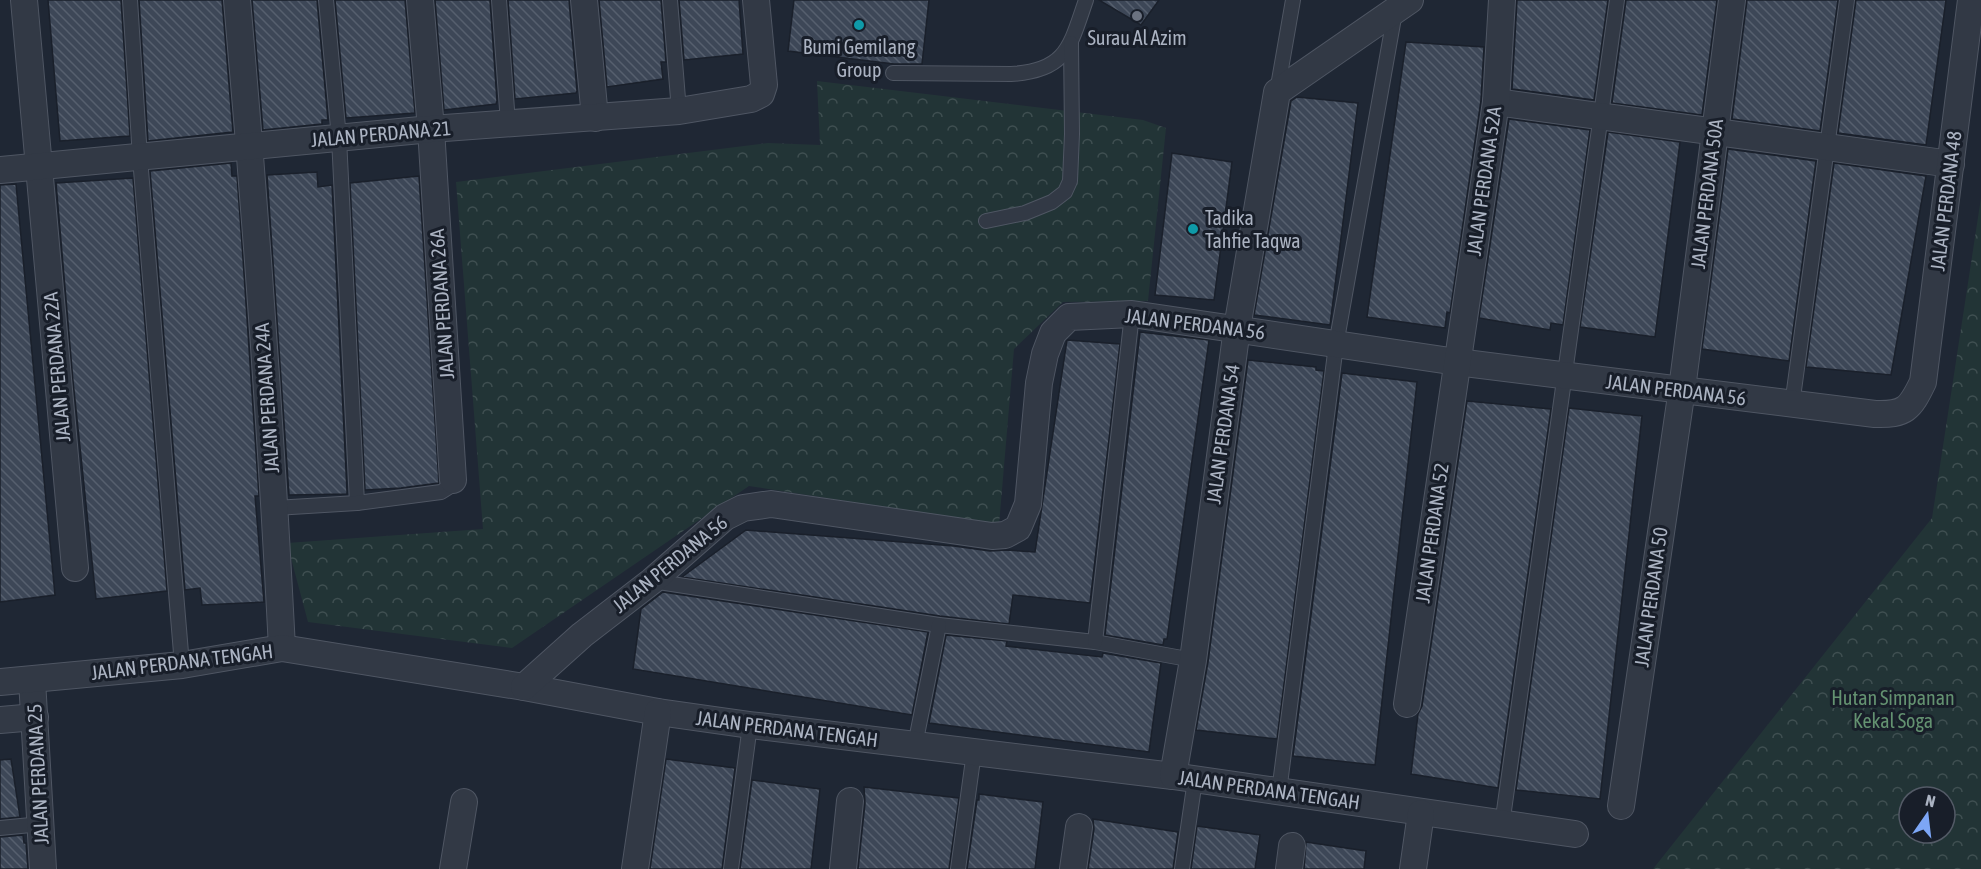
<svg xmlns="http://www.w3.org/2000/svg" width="1981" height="869" font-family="'Asap Condensed',sans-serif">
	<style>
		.forest { fill: url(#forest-crowns); fill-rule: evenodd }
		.building { fill: url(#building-back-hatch); stroke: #1a202b; stroke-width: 1.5 }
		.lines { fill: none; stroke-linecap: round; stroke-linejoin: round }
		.service-casing { stroke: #4f5663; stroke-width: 16 }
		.minor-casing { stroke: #4f5663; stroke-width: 28 }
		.service { stroke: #323945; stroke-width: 14 }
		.minor { stroke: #323945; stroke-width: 26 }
		.worship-dot { fill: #6b7280; stroke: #181e29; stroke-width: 2 }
		.culture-dot { fill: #0f9aa8; stroke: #181e29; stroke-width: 2 }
		.labels { text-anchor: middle; stroke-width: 6; stroke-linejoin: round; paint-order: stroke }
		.poi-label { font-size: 20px; fill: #abb3c2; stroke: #181e29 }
		.street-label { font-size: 20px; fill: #abb3c2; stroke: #181e29 }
		.park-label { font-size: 20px; fill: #649271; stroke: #181e29 }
	</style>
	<defs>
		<pattern id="forest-crowns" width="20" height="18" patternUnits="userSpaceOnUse" patternTransform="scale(1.5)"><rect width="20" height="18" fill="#223436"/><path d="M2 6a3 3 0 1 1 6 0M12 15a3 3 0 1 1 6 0" fill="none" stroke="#3f4f51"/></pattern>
		<pattern id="building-back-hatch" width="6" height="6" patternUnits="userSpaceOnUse" patternTransform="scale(1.5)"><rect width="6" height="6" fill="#3d4757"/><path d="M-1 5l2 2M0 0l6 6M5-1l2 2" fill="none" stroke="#565f6e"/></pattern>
	</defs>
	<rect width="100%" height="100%" fill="#1f2734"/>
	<g class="forest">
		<polygon points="817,81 1143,120 1166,128 1148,301 1063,302 1014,349 999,525 749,486 512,648 308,622 287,543 483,529 456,182 768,143 820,145"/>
		<path d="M 1981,198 L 1981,869 L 1653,869 L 1932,518 ZM 1909,797 L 1945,797 L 1945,833 L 1909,833 Z"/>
	</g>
	<g class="building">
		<polygon points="48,0 121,0 130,136 60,141"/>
		<polygon points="139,0 222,0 233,132 148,141"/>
		<polygon points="252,0 317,0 328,120 322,120 322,124 263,130"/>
		<polygon points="335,0 405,0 415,113 346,118"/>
		<polygon points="435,0 490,0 497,101 496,104 444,110"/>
		<polygon points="508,0 569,0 577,91 576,93 515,99"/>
		<polygon points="599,0 661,0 666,62 661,62 663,79 607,87"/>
		<polygon points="679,0 739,0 743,54 684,60"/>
		<polygon points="794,0 929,0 922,64 894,64 788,51"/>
		<polygon points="1099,0 1159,0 1141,25"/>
		<polygon points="1517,0 1608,0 1594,100 1512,89"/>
		<polygon points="1626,0 1717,0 1702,115 1612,103"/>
		<polygon points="1747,0 1838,0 1820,131 1732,119"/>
		<polygon points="1856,0 1946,0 1926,145 1838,133"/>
		<polygon points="1406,42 1484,47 1481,100 1450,313 1447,312 1445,328 1367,317"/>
		<polygon points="1297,97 1358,103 1330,325 1254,315 1291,101"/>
		<polygon points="1509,119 1590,130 1563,325 1551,323 1550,330 1479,318"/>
		<polygon points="1608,132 1680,142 1655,337 1580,327"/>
		<polygon points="1728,149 1816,161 1789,361 1702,349"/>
		<polygon points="1172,153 1232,162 1214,300 1155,295"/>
		<polygon points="231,163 232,176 237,176 242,244 259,496 255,496 264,602 202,605 200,588 185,590 150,171"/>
		<polygon points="1834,163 1926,176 1891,375 1806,367"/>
		<polygon points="317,172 318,187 332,185 347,491 347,494 289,495 267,175"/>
		<polygon points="419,176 439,483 401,488 365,490 350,183"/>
		<polygon points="133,178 167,591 96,599 73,381 56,183"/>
		<polygon points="16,184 55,595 0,602 0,185"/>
		<polygon points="1140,332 1209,340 1167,639 1164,639 1163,645 1105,635"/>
		<polygon points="1067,340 1120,344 1090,603 1013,595 1009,624 940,616 682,577 746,530 954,546 990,551 1007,550 1035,552"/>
		<polygon points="1248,360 1316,367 1316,370 1324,371 1277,739 1196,730 1208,662"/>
		<polygon points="1342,373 1417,382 1375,765 1293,756"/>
		<polygon points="1467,401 1551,409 1498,788 1411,774 1418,714 1422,706"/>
		<polygon points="1569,408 1642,416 1600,799 1516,790"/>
		<polygon points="663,592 928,632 912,715 633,669 641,609"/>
		<polygon points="946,635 1007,641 1006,646 1102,657 1103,653 1161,663 1149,752 929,723"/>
		<polygon points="11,759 20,817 0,819 0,760"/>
		<polygon points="666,759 735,768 722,869 650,869"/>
		<polygon points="752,780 820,789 811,869 740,869"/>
		<polygon points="864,787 959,798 949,869 858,869 865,803"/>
		<polygon points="979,794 1043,802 1035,869 967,869 977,800 979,800"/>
		<polygon points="1093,819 1178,832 1173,869 1088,869 1094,829"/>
		<polygon points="1197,826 1260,835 1255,869 1191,869"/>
		<polygon points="23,835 24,843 26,843 28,869 0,869 0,837"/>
		<polygon points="1306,842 1366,851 1364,869 1304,869"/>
	</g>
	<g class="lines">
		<defs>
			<g id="service">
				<polyline points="130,0 140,158 182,665"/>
				<polyline points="326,0 339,138 357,503"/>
				<polyline points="499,0 508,123"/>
				<polyline points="670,0 679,111"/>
				<path d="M 893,73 L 1011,74 C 1067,71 1070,46 1086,0"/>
				<polyline points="1277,92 1293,0"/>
				<polyline points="986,221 1025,213 1052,202 1065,192 1070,181 1072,134 1071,43"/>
				<polyline points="1792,405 1847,0"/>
				<polyline points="275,508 357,503 441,492 449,487 453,480"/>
				<polyline points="652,581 939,625 1095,642 1193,660"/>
				<polyline points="1095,642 1132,314"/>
				<polyline points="915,745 939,625"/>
				<polyline points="1279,792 1336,345 1395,12"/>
				<polyline points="1502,825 1617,0"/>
				<polyline points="0,828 41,824"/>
				<polyline points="731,869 750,725"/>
				<polyline points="958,869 974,752"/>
				<polyline points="1182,869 1195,780"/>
			</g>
			<g id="minor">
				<polyline points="24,0 75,568"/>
				<path d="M 237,0 C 256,216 271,432 282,648"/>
				<polyline points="420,0 431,129 453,480"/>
				<polyline points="584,0 595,118"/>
				<polyline points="1496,102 1951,164"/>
				<polyline points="0,170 431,129 679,111 751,99 761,94 764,85 756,0"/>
				<polyline points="32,680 43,869"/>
				<polyline points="0,682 182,665 282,648 524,687 658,712 750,725 1173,776 1575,834"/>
				<path d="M 524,687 L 582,635 L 652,581 L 725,517 L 743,508 L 771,504 L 992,536 L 1005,535 L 1018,528 L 1028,504 L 1039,383 L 1045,354 L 1053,333 L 1069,317 L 1132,314 L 1457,362 L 1875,414 C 1905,415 1910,409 1923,382 L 1971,0"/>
				<polyline points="1407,704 1496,102 1502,0"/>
				<polyline points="0,720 35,717"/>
				<polyline points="1173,776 1193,660 1237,328 1277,92 1410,0"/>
				<polyline points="1621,806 1682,389 1732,0"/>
				<polyline points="453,869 464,802"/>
				<polyline points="635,869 658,712"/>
				<polyline points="843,869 850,801"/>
				<polyline points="1073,869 1079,827"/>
				<polyline points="1289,869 1292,846"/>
				<polyline points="1413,869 1421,813"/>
			</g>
		</defs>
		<use href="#service" class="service-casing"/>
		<use href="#minor" class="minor-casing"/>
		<use href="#service" class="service"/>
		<use href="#minor" class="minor"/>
	</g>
	<circle class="worship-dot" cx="1137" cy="16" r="6"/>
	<g class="culture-dot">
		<circle cx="859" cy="25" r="6"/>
		<circle cx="1193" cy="229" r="6"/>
	</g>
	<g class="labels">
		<g class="poi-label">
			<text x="1137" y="45">Surau Al Azim</text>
			<text x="859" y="54">Bumi Gemilang<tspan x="859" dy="23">Group</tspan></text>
			<text x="1205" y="225" text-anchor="start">Tadika<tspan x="1205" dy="23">Tahfie Taqwa</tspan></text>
		</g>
		<g class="street-label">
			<text transform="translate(381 134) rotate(-5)" y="7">JALAN PERDANA 21</text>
			<text transform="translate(1484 181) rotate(-82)" y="7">JALAN PERDANA 52A</text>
			<text transform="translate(1707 194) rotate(-83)" y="7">JALAN PERDANA 50A</text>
			<text transform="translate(1946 201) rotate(-83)" y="7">JALAN PERDANA 48</text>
			<text transform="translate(442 304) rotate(-94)" y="7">JALAN PERDANA 26A</text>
			<text transform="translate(1195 324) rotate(7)" y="7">JALAN PERDANA 56</text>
			<text transform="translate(57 367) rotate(-95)" y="7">JALAN PERDANA 22A</text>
			<text transform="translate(1676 390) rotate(7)" y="7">JALAN PERDANA 56</text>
			<text transform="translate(267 398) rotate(-94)" y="7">JALAN PERDANA 24A</text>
			<text transform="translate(1223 434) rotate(-82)" y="7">JALAN PERDANA 54</text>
			<text transform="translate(1432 533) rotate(-82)" y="7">JALAN PERDANA 52</text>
			<text transform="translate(670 564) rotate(-39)" y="7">JALAN PERDANA 56</text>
			<text transform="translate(1651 597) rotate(-82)" y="7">JALAN PERDANA 50</text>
			<text transform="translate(182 662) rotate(-7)" y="7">JALAN PERDANA TENGAH</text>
			<text transform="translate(787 729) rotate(7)" y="7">JALAN PERDANA TENGAH</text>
			<text transform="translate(38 774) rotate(-93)" y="7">JALAN PERDANA 25</text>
			<text transform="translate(1269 790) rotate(8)" y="7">JALAN PERDANA TENGAH</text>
		</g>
		<g class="park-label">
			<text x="1893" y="705">Hutan Simpanan<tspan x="1893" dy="23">Kekal Soga</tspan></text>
		</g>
	</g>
	<g transform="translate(1927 815) rotate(14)"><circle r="28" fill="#181e29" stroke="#535a66" stroke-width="1.5"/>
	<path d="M0-4.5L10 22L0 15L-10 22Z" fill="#7da6f6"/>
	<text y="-9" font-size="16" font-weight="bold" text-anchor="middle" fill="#abb3c2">N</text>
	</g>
</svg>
